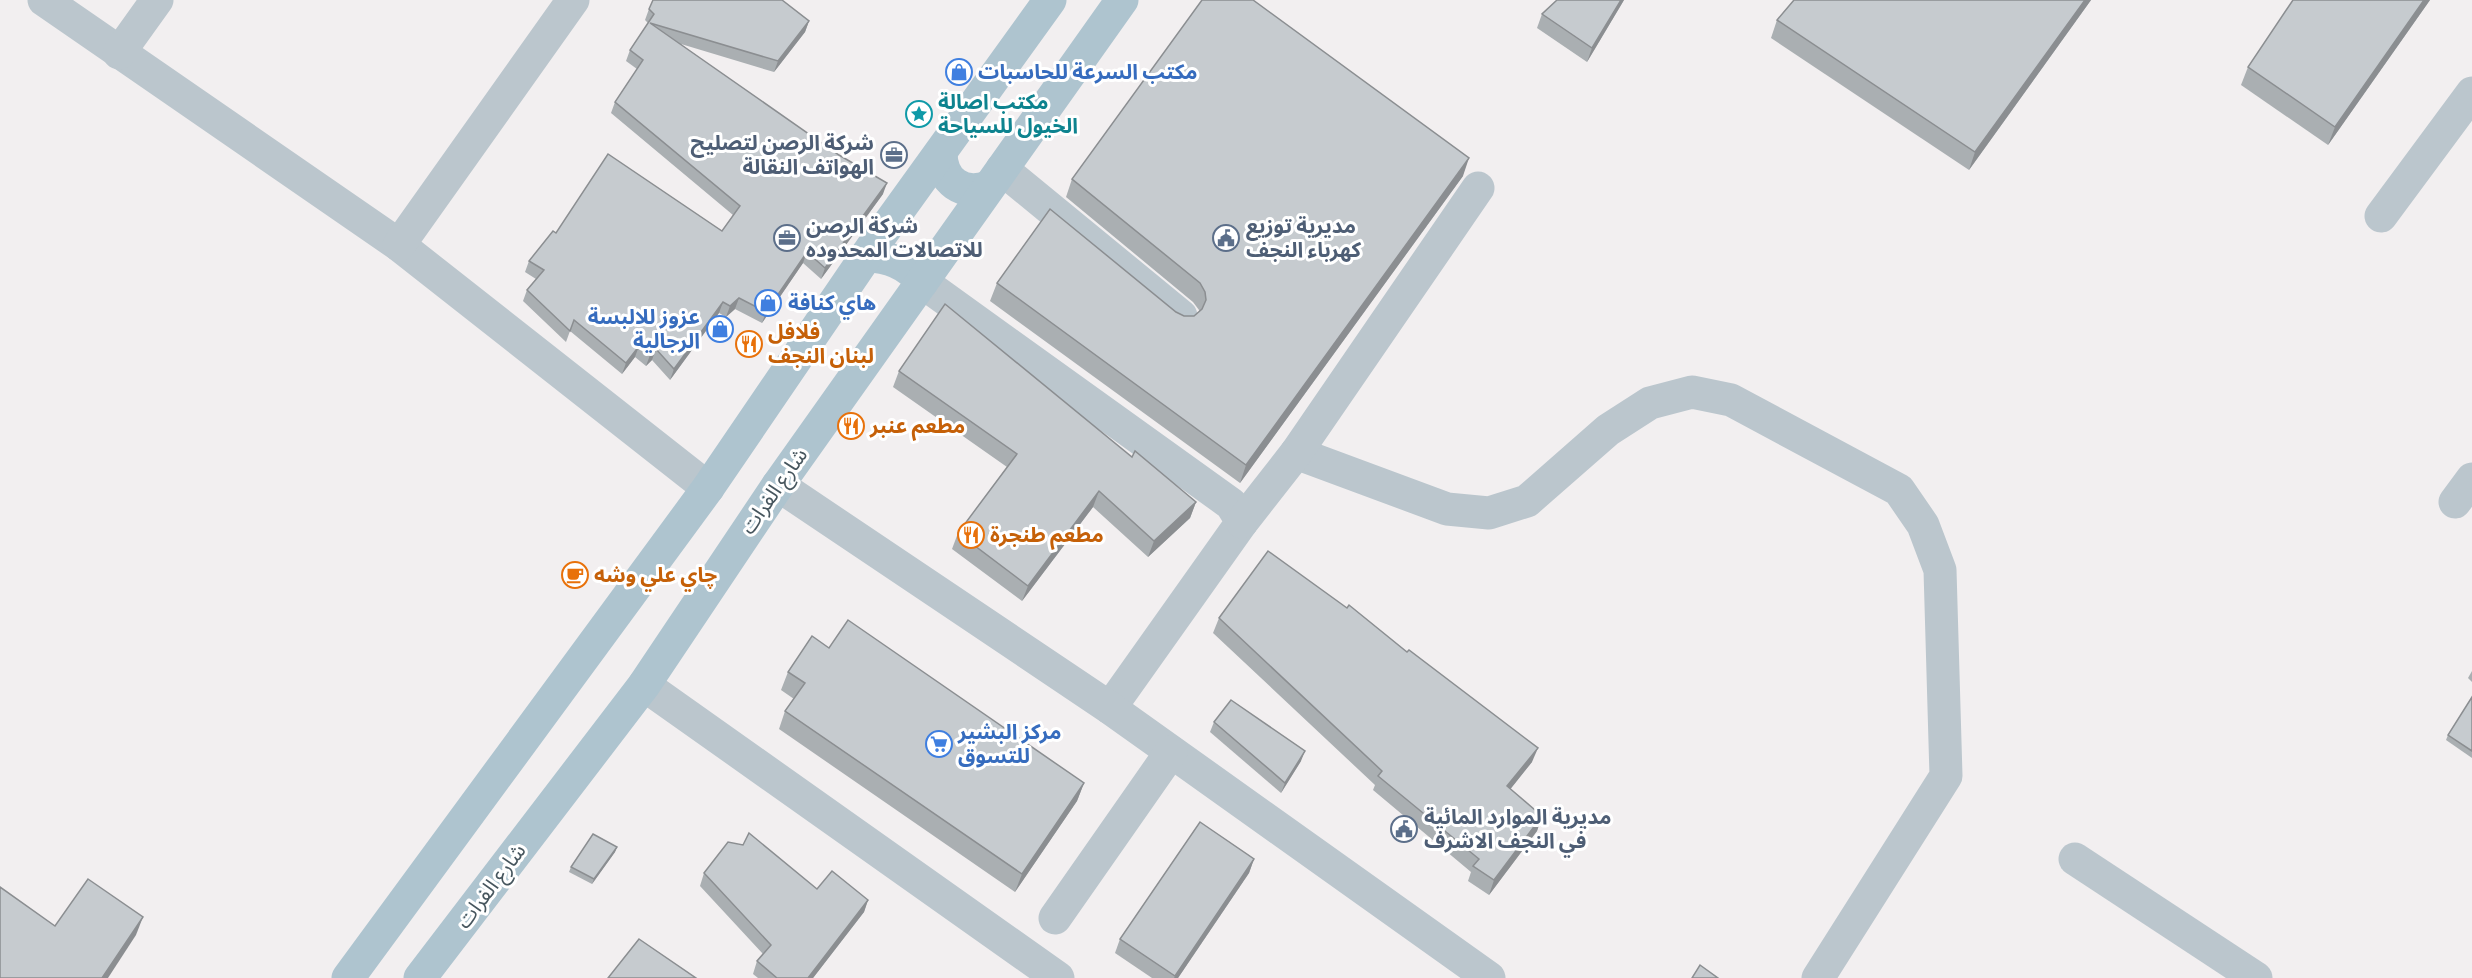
<svg xmlns="http://www.w3.org/2000/svg" width="2472" height="978" font-family="Manrope,'Noto Sans Arabic',sans-serif">
	<style>
		.lines { fill: none; stroke-linecap: round; stroke-linejoin: round }
		.minor { stroke: #bbc6cd; stroke-width: 33 }
		.major { stroke: #aec4cf; stroke-width: 33 }
		.wall { fill: #aaafb2 }
		.shaded-wall { fill: #8b8e91 }
		.building { fill: #c6cbcf; stroke: #8b8e91; stroke-width: 1.5 }
		.labels { text-anchor: middle; stroke-width: 6; stroke-linejoin: round; paint-order: stroke }
		.shop-label { font-size: 21px; font-weight: bold; fill: #366cbe; stroke: #fff; text-anchor: start }
		.culture-label { font-size: 21px; font-weight: bold; fill: #0d838f; stroke: #fff; text-anchor: start }
		.service-label { font-size: 21px; font-weight: bold; fill: #4e5e75; stroke: #fff; text-anchor: start }
		.food-label { font-size: 21px; font-weight: bold; fill: #c56008; stroke: #fff; text-anchor: start }
		.street-label { font-size: 21px; fill: #47565e; stroke: #fff }
	</style>
	<rect width="100%" height="100%" fill="#f2eff0"/>
	<g class="lines">
		<g class="minor">
			<polyline points="44,0 399,245 708,488"/>
			<polyline points="119,53 157,0"/>
			<polyline points="1002,169 1181,316"/>
			<polyline points="2381,216 2472,93"/>
			<polyline points="399,245 573,0"/>
			<polyline points="922,282 1231,504 1242,522 1110,708"/>
			<polyline points="1296,453 1447,509 1489,513 1527,501 1608,430 1650,403 1692,392 1731,400 1899,490 1923,525 1940,570 1946,776 1818,978"/>
			<polyline points="778,485 1110,708 1489,978"/>
			<polyline points="2455,502 2472,479"/>
			<polyline points="1242,522 1296,453 1478,188"/>
			<polyline points="644,685 1058,978"/>
			<polyline points="2075,859 2256,978"/>
			<polyline points="1055,918 1171,752"/>
		</g>
		<g class="major">
			<path d="M 941,154 C 942,181 962,196 988,187"/>
			<path d="M 866,256 C 889,256 908,264 922,282"/>
			<polyline points="348,978 708,488 875,243 1050,0"/>
			<polyline points="420,978 644,685 778,485 1122,0"/>
		</g>
	</g>
	<g class="wall">
		<polygon points="1557,0 1624,0 1587,62 1537,28 1542,14"/>
		<polygon points="1794,0 2091,0 1969,170 1771,38 1777,20"/>
		<polygon points="2430,0 2328,145 2241,85 2248,67"/>
		<polygon points="649,9 809,21 805,32 774,72 681,44 883,194 821,279 803,263 762,323 735,309 726,317 719,313 670,380 652,360 646,366 635,357 622,374 570,331 566,342 523,301 527,290 536,279 525,272 529,261 556,233 722,231 733,215 611,113 615,102 637,69 626,61 630,50 648,23 645,20"/>
		<polygon points="1463,176 1240,483 990,301 997,283 1176,312 1184,316 1194,316 1199,312 1199,310 1193,302 1066,197 1072,179"/>
		<polygon points="899,371 1132,457 1196,502 1190,518 1148,557 1093,507 1022,601 952,549 958,533 1007,467 893,387"/>
		<polygon points="1219,618 1532,762 1510,789 1542,816 1537,831 1489,895 1468,881 1471,872 1373,790 1375,785 1213,633"/>
		<polygon points="829,648 1084,783 1077,801 1015,892 779,729 785,711 794,699 781,690 788,672"/>
		<polygon points="2472,671 2472,682 2468,678"/>
		<polygon points="2472,697 2472,758 2446,740 2448,735"/>
		<polygon points="1214,722 1301,761 1281,793 1210,732"/>
		<polygon points="617,847 615,852 592,884 569,872 571,867"/>
		<polygon points="1254,859 1249,873 1178,978 1152,978 1115,953 1120,939"/>
		<polygon points="704,873 817,889 868,900 864,912 813,978 758,978 753,974 757,961 763,954 700,886"/>
	</g>
	<g class="shaded-wall">
		<polygon points="1621,0 1624,0 1587,62 1592,48"/>
		<polygon points="2085,0 2091,0 1969,170 1975,152"/>
		<polygon points="2424,0 2430,0 2328,145 2335,127"/>
		<polygon points="809,21 805,32 774,72 778,61"/>
		<polygon points="1469,158 1463,176 1240,483 1246,465"/>
		<polygon points="887,183 883,194 821,279 825,268"/>
		<polygon points="807,252 803,263 762,323 766,312"/>
		<polygon points="739,298 735,309 726,317 730,306"/>
		<polygon points="723,302 719,313 670,380 674,369"/>
		<polygon points="639,346 635,357 622,374 626,363"/>
		<polygon points="656,349 652,360 646,366 650,355"/>
		<polygon points="1099,491 1093,507 1022,601 1028,586"/>
		<polygon points="1196,502 1190,518 1148,557 1154,541"/>
		<polygon points="1538,748 1532,762 1501,801 1507,786"/>
		<polygon points="1305,751 1301,761 1281,793 1285,783"/>
		<polygon points="1084,783 1077,801 1015,892 1022,874"/>
		<polygon points="1542,816 1537,831 1489,895 1494,880"/>
		<polygon points="617,847 615,852 592,884 594,879"/>
		<polygon points="1254,859 1249,873 1178,978 1174,978"/>
		<polygon points="868,900 864,912 813,978 808,978"/>
		<polygon points="143,917 136,935 108,978 102,978"/>
	</g>
	<g class="building">
		<polygon points="653,0 782,0 809,21 778,61 650,23 839,155 887,183 825,268 807,252 766,312 739,298 730,306 723,302 674,369 656,349 650,355 639,346 626,363 574,320 570,331 527,290 544,270 529,261 553,231 556,233 608,154 722,231 740,206 615,102 643,60 630,50 654,14 649,9"/>
		<polygon points="1202,0 1253,0 1469,158 1246,465 997,283 1050,209 1176,312 1184,316 1194,316 1202,309 1206,300 1205,292 1200,283 1072,179"/>
		<polygon points="1557,0 1621,0 1592,48 1542,14"/>
		<polygon points="1794,0 2085,0 1975,152 1777,20"/>
		<polygon points="2293,0 2424,0 2335,127 2248,67"/>
		<polygon points="945,304 1132,457 1135,451 1196,502 1154,541 1099,491 1028,586 958,533 1017,454 899,371"/>
		<polygon points="1268,551 1347,608 1349,605 1407,652 1409,650 1538,748 1507,786 1542,816 1494,880 1473,866 1479,859 1378,776 1382,771 1219,618"/>
		<polygon points="848,620 1084,783 1022,874 785,711 805,683 788,672 812,636 829,648"/>
		<polygon points="2472,697 2472,751 2448,735"/>
		<polygon points="1231,700 1305,751 1285,783 1214,722"/>
		<polygon points="1200,822 1254,859 1175,976 1120,939"/>
		<polygon points="749,833 817,889 832,871 868,900 808,978 777,978 757,961 771,945 704,873 728,842 743,845"/>
		<polygon points="593,834 617,847 594,879 571,867"/>
		<polygon points="88,879 143,917 102,978 0,978 0,887 55,926"/>
		<polygon points="639,939 696,978 608,978"/>
		<polygon points="1700,965 1718,978 1692,978"/>
	</g>
	<defs>
		<symbol id="shop-ring" viewBox="-11 -11 22 22"><circle r="9.5" fill="#fff" stroke="#3f7fe0" stroke-width="1.5"/><path d="M-5-2.5h2.3a2.7 3.5 0 0 1 5.4 0H5L5.5 6h-11ZM-1.5-2.5h3a1.5 2.3 0 0 0-3 0Z" fill="#3f7fe0"/></symbol>
		<symbol id="sight-ring" viewBox="-11 -11 22 22"><circle r="9.5" fill="#fff" stroke="#0f9aa8" stroke-width="1.5"/><path d="M0-6L1.8-2.2L6-1.7L2.9 1.2L3.7 5.4L0 3.3L-3.7 5.4L-2.9 1.2L-6-1.7L-1.8-2.2Z" fill="#0f9aa8"/></symbol>
		<symbol id="office-ring" viewBox="-11 -11 22 22"><circle r="9.5" fill="#fff" stroke="#5c6f8a" stroke-width="1.5"/><path d="M-6-3h4V-5.5h4V-3h4V5H-6ZM-1-4.5V-3h2v-1.5ZM-6 0V1H6V0Z" fill="#5c6f8a"/></symbol>
		<symbol id="civic-ring" viewBox="-11 -11 22 22"><circle r="9.5" fill="#fff" stroke="#5c6f8a" stroke-width="1.5"/><path d="M-.6-6.5H3V-4.5H.6V-3L4-1V1h2V6H-6V1h2V-1L-.6-3ZM-1.2 2.5V6h2.4V2.5Z" fill="#5c6f8a"/></symbol>
		<symbol id="restaurant-ring" viewBox="-11 -11 22 22"><circle r="9.5" fill="#fff" stroke="#e8710a" stroke-width="1.5"/><path d="M-5-6h1v4h1v-4h1v4h1v-4h1v5L-1.5 .5V6h-2V.5L-5-1ZM5-6V6H3V1.5H1.5Q1.5-4 5-6Z" fill="#e8710a"/></symbol>
		<symbol id="cafe-ring" viewBox="-11 -11 22 22"><circle r="9.5" fill="#fff" stroke="#e8710a" stroke-width="1.5"/><path d="M-5.5-4.5H6V0H3Q3 3.5 0 3.5H-2.5Q-5.5 3.5-5.5 0ZM3-3.2v2h1.7v-2ZM-6 4.5H4V6H-6Z" fill="#e8710a"/></symbol>
		<symbol id="supermarket-ring" viewBox="-11 -11 22 22"><circle r="9.5" fill="#fff" stroke="#3f7fe0" stroke-width="1.5"/><path d="M-6-5.5h2.5l.6 2H6L4.5 2H-2.5L-4.4-4H-6ZM-1.5 3.2a1.3 1.3 0 1 0 .1 0ZM3 3.2a1.3 1.3 0 1 0 .1 0Z" fill="#3f7fe0"/></symbol>
	</defs>
	<g fill-rule="evenodd">
		<use href="#shop-ring" x="944" y="57" width="30" height="30"/>
		<use href="#sight-ring" x="904" y="99" width="30" height="30"/>
		<use href="#office-ring" x="879" y="140" width="30" height="30"/>
		<use href="#office-ring" x="772" y="223" width="30" height="30"/>
		<use href="#civic-ring" x="1211" y="223" width="30" height="30"/>
		<use href="#shop-ring" x="753" y="288" width="30" height="30"/>
		<use href="#shop-ring" x="705" y="314" width="30" height="30"/>
		<use href="#restaurant-ring" x="734" y="329" width="30" height="30"/>
		<use href="#restaurant-ring" x="836" y="411" width="30" height="30"/>
		<use href="#restaurant-ring" x="956" y="520" width="30" height="30"/>
		<use href="#cafe-ring" x="560" y="560" width="30" height="30"/>
		<use href="#supermarket-ring" x="924" y="729" width="30" height="30"/>
		<use href="#civic-ring" x="1389" y="814" width="30" height="30"/>
	</g>
	<g class="labels">
		<g class="shop-label">
			<text x="978" y="79">مكتب السرعة للحاسبات</text>
			<text x="788" y="310">هاي كنافة</text>
			<text x="700" y="324" text-anchor="end">عزوز للالبسة<tspan x="700" dy="24">الرجالية</tspan></text>
			<text x="958" y="739">مركز البشير<tspan x="958" dy="24">للتسوق</tspan></text>
		</g>
		<g class="culture-label">
			<text x="938" y="109">مكتب اصالة<tspan x="938" dy="24">الخيول للسياحة</tspan></text>
		</g>
		<g class="service-label">
			<text x="874" y="150" text-anchor="end">شركة الرصن لتصليح<tspan x="874" dy="24">الهواتف النقالة</tspan></text>
			<text x="806" y="233">شركة الرصن<tspan x="806" dy="24">للاتصالات المحدوده</tspan></text>
			<text x="1246" y="233">مديرية توزيع<tspan x="1246" dy="24">كهرباء النجف</tspan></text>
			<text x="1424" y="824">مديرية الموارد المائية<tspan x="1424" dy="24">في النجف الاشرف</tspan></text>
		</g>
		<g class="food-label">
			<text x="768" y="339">فلافل<tspan x="768" dy="24">لبنان النجف</tspan></text>
			<text x="870" y="433">مطعم عنبر</text>
			<text x="990" y="542">مطعم طنجرة</text>
			<text x="594" y="582">چاي علي وشه</text>
		</g>
		<g class="street-label">
			<text transform="translate(774 491) rotate(-55)" y="7">شارع الفرات</text>
			<text transform="translate(491 886) rotate(-53)" y="7">شارع الفرات</text>
		</g>
	</g>
</svg>
